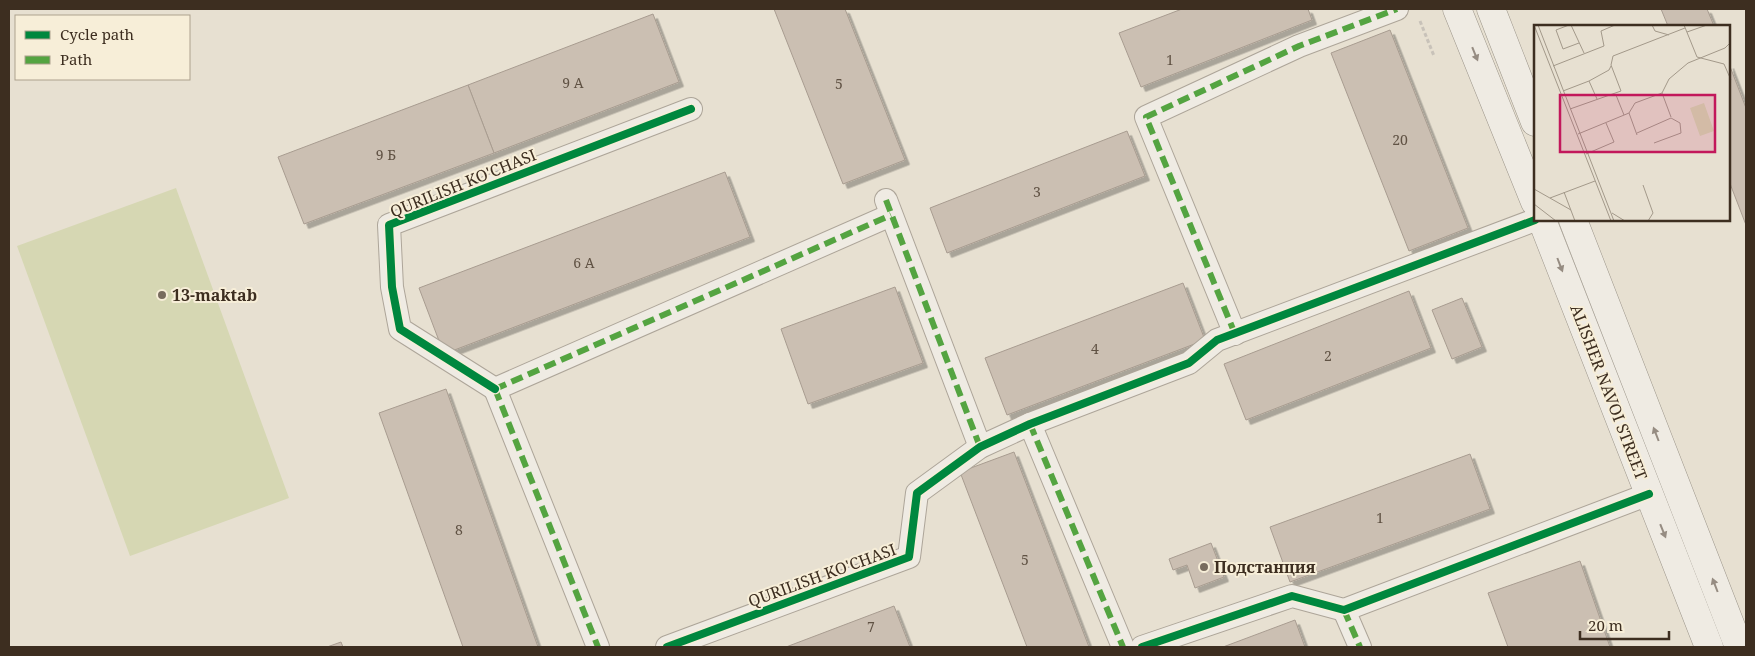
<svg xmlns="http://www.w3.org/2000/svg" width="1755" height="656" font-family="'Noto Serif',serif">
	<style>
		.green { fill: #d6d7b3 }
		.building { fill: #cbbfb2; stroke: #a89c90; filter: url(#shadow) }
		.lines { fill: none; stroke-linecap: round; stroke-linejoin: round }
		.minor-casing { stroke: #ada599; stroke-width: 24 }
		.secondary-casing { stroke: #9c958a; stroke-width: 29 }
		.path { stroke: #c8c2b9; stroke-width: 3; stroke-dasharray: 4 2.5; stroke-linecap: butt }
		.minor { stroke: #efebe3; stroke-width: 22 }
		.secondary { stroke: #efebe3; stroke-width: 28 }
		.quiet { stroke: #54a441; stroke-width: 6; stroke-dasharray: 12 6; stroke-linecap: butt }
		.cycleway-casing { stroke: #f7eed8; stroke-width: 11 }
		.cycleway { stroke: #00873e; stroke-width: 8 }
		.oneway { fill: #968c82 }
		.poi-dot { fill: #786c5e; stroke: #f7eed8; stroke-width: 2 }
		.labels { text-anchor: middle; stroke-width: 4; stroke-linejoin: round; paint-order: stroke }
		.number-label { font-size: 14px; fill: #605244 }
		.street-label { font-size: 16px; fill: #3d2e20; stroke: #f7eed8 }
		.poi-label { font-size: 16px; font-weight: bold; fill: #3d2e20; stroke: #f7eed8; text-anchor: start }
		.inset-road { fill: none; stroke: #a3998a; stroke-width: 1 }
		.view { fill: #c2185b; fill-opacity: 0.15; stroke: #c2185b; stroke-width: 2.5 }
		.inset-edge { fill: none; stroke: #3d2e20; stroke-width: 2.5 }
	</style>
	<defs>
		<filter id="shadow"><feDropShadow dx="4.5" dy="4.5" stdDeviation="0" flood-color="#0004"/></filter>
	</defs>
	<rect width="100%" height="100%" fill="#e7e0d1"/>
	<polygon class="green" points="176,188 289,498 130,556 17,246"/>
	<g class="building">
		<polygon points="774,9 845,9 905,160 843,184"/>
		<polygon points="1182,9 1308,9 1312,20 1141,87 1119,33"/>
		<polygon points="1661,9 1707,9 1714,26 1668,26"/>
		<polygon points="653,14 679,82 494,153 468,85"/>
		<polygon points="1390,30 1468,228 1409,251 1331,53"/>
		<polygon points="1729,64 1746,108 1746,225 1729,181"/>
		<polygon points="468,85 494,153 304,224 278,157"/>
		<polygon points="1127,131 1145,176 947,253 930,208"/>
		<polygon points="725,172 750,237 444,354 419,288"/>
		<polygon points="1183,283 1205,340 1007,415 985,358"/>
		<polygon points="895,287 923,363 808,404 781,329"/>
		<polygon points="1409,291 1431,348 1246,420 1224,364"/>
		<polygon points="1462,298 1482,347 1452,359 1432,310"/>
		<polygon points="446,389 538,647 463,647 379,413"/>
		<polygon points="1014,452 1089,647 1027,647 960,472"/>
		<polygon points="1470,454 1490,509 1290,582 1270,527"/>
		<polygon points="1211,543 1224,577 1195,588 1187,565 1173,570 1169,559"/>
		<polygon points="1580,561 1610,647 1508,647 1488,593"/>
		<polygon points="894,606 910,647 786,647"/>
		<polygon points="1295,620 1305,647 1223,647"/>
		<polygon points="341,642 343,647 327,647"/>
	</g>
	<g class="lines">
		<defs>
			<g id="minor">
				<polyline points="886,200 980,447"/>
				<polyline points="1235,334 1146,117 1299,46 1397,9"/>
				<polyline points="495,389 400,329 392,287 389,225 691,109"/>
				<polyline points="495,389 891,215"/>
				<polyline points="495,389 598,647"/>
				<polyline points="1030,424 1123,647"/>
				<polyline points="1344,610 1360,647"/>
				<polyline points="667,647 909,557 917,493 980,447 1030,424 1189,363 1217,340 1535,220"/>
				<polyline points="1142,647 1292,596 1344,610 1649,494"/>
			</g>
			<g id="secondary">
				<polyline points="1457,9 1535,202"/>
				<polyline points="1491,9 1535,122"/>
				<polyline points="1542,220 1709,647"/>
				<polyline points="1573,220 1739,647"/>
			</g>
		</defs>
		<use href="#minor" class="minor-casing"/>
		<use href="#secondary" class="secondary-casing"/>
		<polyline class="path" points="1420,21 1434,56"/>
		<use href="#minor" class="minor"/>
		<use href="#secondary" class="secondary"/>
		<g class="quiet">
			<polyline points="886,200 980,447"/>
			<polyline points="1235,334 1146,117 1299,46 1397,9"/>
			<polyline points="495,389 891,215"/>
			<polyline points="495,389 598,647"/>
			<polyline points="1030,424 1123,647"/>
			<polyline points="1344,610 1360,647"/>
		</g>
		<defs>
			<g id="cycleway">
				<polyline points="495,389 400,329 392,287 389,225 691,109"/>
				<polyline points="667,647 909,557 917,493 980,447 1030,424 1189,363 1217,340 1535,220"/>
				<polyline points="1142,647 1292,596 1344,610 1649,494"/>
			</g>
		</defs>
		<use href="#cycleway" class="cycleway-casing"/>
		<use href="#cycleway" class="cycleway"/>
	</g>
	<defs><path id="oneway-solid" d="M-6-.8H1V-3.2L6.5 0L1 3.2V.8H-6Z" transform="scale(1.25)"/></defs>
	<g class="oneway">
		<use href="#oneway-solid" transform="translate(1475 54) rotate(68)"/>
		<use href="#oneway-solid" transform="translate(1560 265) rotate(69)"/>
		<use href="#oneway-solid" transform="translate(1656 434) rotate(-111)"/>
		<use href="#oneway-solid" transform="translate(1663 531) rotate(68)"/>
		<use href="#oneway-solid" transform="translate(1715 585) rotate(-111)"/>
	</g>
	<g class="poi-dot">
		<circle cx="162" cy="295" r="5"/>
		<circle cx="1204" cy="567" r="5"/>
	</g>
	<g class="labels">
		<g class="number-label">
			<text x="1170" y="65">1</text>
			<text x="573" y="88">9 А</text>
			<text x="839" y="89">5</text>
			<text x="1400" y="145">20</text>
			<text x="386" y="160">9 Б</text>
			<text x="1037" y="197">3</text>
			<text x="584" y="268">6 А</text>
			<text x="1095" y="354">4</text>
			<text x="1328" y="361">2</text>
			<text x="1380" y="523">1</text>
			<text x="459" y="535">8</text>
			<text x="1025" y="565">5</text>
			<text x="871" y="632">7</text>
		</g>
		<g class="street-label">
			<text transform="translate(463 183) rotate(-22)" y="6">QURILISH KO'CHASI</text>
			<text transform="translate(1609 392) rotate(69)" y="6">ALISHER NAVOI STREET</text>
			<text transform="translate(822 575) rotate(-20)" y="6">QURILISH KO'CHASI</text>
		</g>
		<g class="poi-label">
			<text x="172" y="301">13-maktab</text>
			<text x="1214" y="573">Подстанция</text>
		</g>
	</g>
	<g transform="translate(1534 25)">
		<rect width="196" height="196" fill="#e7e0d1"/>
		<path d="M 170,78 L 180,106 L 166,111 L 156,83 Z" fill="#d6d7b3"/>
		<path class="inset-road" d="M 0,0 L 77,196M 4,0 L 80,196M 35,0 L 22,5 L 29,24 L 45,18M 37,0 L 50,28M 118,0 L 121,6 L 135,10M 150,0 L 163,32 L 190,39 L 197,55M 153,7 L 173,0M 19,41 L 70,21 L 67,6 L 81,0M 55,56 L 63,74M 29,66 L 55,56 L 75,45 L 77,41M 128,68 L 135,54 L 154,38 L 191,23 L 197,17M 128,68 L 137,92M 82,70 L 90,90M 36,84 L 87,66 L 77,40 L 79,31 L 151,3M 95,88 L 103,110M 103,108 L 137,93M 44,109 L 95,88 L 101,78 L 128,68M 120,118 L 147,108 L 146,98 L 137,93M 52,129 L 80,117 L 72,98M 109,160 L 119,188 L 114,196M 0,164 L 37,185M 30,167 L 41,196M 16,173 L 61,156M 0,179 L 22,196M 78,188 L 91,196"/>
		<path class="view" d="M 26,70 L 181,70 L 181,127 L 26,127 Z"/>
		<rect width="196" height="196" class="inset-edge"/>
	</g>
	<rect width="1755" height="656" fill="none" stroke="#3d2e20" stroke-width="20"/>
	<rect x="15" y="15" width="175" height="65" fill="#f7eed8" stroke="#ada18e"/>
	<rect x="25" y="31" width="25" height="8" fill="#00873e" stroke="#ada18e"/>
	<text x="60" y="40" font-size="15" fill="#3d2e20">Cycle path</text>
	<rect x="25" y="56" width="25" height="8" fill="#54a441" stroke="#ada18e"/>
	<text x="60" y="65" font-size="15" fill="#3d2e20">Path</text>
	<path d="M1580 631v8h89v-8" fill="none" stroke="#3d2e20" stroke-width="2.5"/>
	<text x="1588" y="631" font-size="15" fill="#3d2e20" stroke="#f7eed8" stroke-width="4" paint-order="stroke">20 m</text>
</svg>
